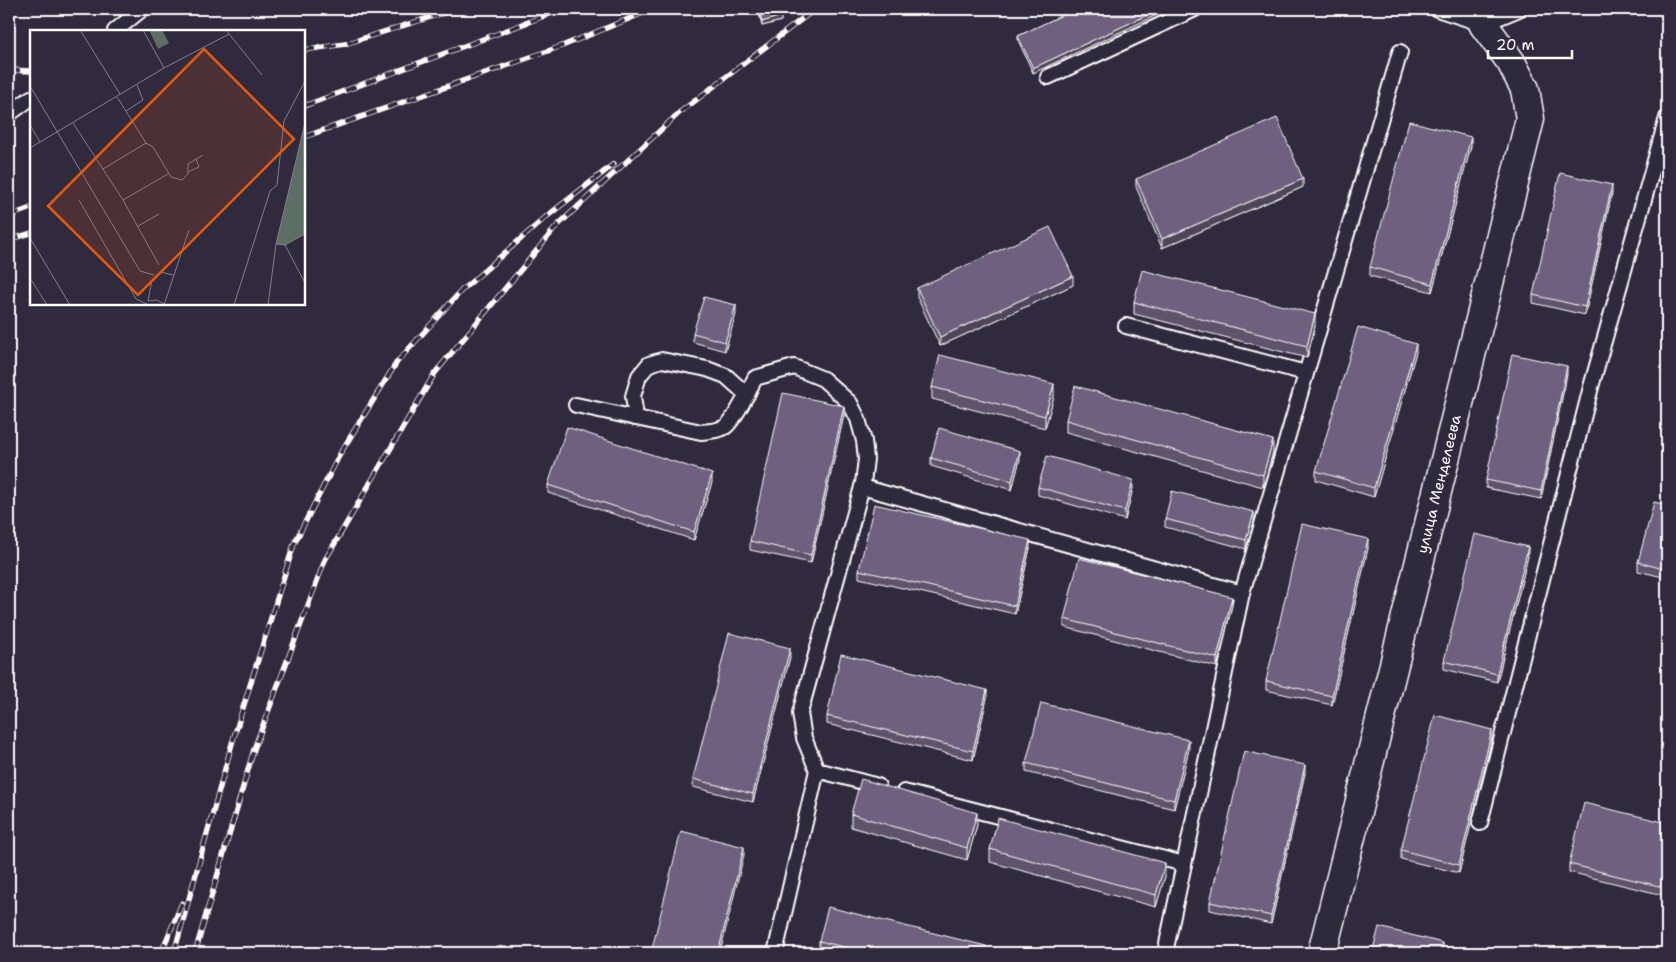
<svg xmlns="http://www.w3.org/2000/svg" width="1676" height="962" font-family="'Shantell Sans',sans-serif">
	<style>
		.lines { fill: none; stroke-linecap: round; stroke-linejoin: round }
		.service-casing { stroke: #fff; stroke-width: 18 }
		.minor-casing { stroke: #fff; stroke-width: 31 }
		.service { stroke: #2f2a3d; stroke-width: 14 }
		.minor { stroke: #2f2a3d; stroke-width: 28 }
		.rail-casing { stroke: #fff; stroke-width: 5.5 }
		.rail { stroke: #2f2a3d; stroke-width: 4; stroke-dasharray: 11; stroke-linecap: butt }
		.wall { fill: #5f536c; stroke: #fff }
		.shaded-wall { fill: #4d4458; stroke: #fff }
		.building { fill: #6e617e; stroke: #fff }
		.labels { text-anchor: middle; stroke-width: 4.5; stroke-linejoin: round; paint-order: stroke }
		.street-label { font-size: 15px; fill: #fff; stroke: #2f2a3d }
		.inset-road { fill: none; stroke: #827f8b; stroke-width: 1 }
		.view { fill: #e8590c; fill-opacity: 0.15; stroke: #e8590c; stroke-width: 2.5 }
		.inset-edge { fill: none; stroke: #fff; stroke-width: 2.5 }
	</style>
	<rect width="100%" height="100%" fill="#2f2a3d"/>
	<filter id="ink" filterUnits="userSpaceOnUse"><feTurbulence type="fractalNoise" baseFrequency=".02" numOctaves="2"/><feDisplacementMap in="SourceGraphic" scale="10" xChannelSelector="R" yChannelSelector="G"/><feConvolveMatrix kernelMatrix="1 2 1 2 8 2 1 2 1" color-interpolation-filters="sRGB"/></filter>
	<g filter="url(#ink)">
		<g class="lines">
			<defs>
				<g id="service">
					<polyline points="1437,9 1483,24 1519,9"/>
					<polyline points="115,31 142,9"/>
					<polyline points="1048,77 1195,9"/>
					<polyline points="9,114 31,98"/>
					<polyline points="1126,326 1306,373"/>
					<path d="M 576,405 L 701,432 C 709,431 718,431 725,427 C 734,421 750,389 755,378 L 794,367 L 823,379 L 850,403 L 858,419 L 864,441 L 866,459 L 863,483 L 800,713 L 804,738 L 817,770 L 878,786"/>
					<polyline points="636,418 633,396 639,376 649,364 662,360 707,369 726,376 747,395"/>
					<polyline points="862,487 1242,593 1165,953"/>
					<polyline points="1242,593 1400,52"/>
					<polyline points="904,792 1184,864"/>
					<polyline points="1480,823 1591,387 1667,118"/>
					<polyline points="775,953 817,770"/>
				</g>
				<polyline id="minor" points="1322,953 1530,119 1525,89 1511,62 1483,24"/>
			</defs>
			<use href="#service" class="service-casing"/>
			<use href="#minor" class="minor-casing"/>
			<use href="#service" class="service"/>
			<use href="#minor" class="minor"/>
			<defs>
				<g id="rail">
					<polyline points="304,50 345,44 456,9"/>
					<polyline points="9,70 31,71"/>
					<polyline points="304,106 563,9"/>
					<polyline points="304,137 562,46 653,9"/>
					<polyline points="9,216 31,208"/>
					<polyline points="9,240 31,233"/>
					<polyline points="161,953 182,903"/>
					<polyline points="174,953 233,740 294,544 341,452 397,362 462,290 546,217 614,164"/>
					<polyline points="195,953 254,749 325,560 435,373 557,226 679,113 815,9"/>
				</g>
			</defs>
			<use href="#rail" class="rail-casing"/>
			<use href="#rail" class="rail"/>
		</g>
		<g class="wall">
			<polygon points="758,9 779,9 781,21 762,26"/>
			<polygon points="1075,9 1169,9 1033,73 1018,40 1018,36"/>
			<polygon points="1471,146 1432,292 1370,276 1370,267"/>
			<polygon points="1136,179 1303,187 1162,248 1136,187"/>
			<polygon points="1612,193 1585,315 1533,303 1533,295"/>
			<polygon points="1073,285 940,346 917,297 917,288"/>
			<polygon points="1134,302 1315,326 1307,358 1134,314"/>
			<polygon points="736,314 725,351 693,342 693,333"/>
			<polygon points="1416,352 1374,497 1316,480 1316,471"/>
			<polygon points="1567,374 1541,499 1486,488 1486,480"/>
			<polygon points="932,387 1054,396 1045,428 932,399"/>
			<polygon points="844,415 811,563 750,550 750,541"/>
			<polygon points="1066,420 1273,452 1263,487 1066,432"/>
			<polygon points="1667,445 1667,462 1665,462 1665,453"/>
			<polygon points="931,458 1020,459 1012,490 931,466"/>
			<polygon points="712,482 694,540 548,493 548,485"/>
			<polygon points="1038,487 1133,488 1125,520 1038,495"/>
			<polygon points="1667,505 1667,578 1638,571 1638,562"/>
			<polygon points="1165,519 1254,521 1246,549 1165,527"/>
			<polygon points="1030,548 1015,614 859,578 859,570"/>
			<polygon points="1368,548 1332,705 1266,690 1266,681"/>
			<polygon points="1528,556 1497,682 1444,669 1444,661"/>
			<polygon points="1232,605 1217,667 1064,627 1064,619"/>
			<polygon points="790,657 753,802 693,787 693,779"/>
			<polygon points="987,698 973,760 827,724 827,716"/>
			<polygon points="1492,738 1459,873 1401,859 1401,850"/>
			<polygon points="1189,749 1174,809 1026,772 1026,763"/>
			<polygon points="1305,773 1271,924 1210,910 1210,902"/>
			<polygon points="851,814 977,825 967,860 851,827"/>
			<polygon points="1667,823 1667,896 1569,872 1569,864"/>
			<polygon points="990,849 1165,876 1156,907 990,862"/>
			<polygon points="819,941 986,953 819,953"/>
		</g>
		<g class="shaded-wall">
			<polygon points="1160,9 1169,9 1033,73 1033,68"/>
			<polygon points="781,16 781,21 762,26 762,22"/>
			<polygon points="1471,137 1471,146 1432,292 1432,284"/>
			<polygon points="1303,179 1303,187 1162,248 1162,239"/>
			<polygon points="1612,185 1612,193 1585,315 1585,307"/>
			<polygon points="1073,276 1073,285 940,346 940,337"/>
			<polygon points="736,305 736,314 725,351 725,342"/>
			<polygon points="1315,314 1315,326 1307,358 1307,346"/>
			<polygon points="1416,344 1416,352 1374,497 1374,488"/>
			<polygon points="1567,366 1567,374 1541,499 1541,491"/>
			<polygon points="1054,384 1054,396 1045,428 1045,416"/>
			<polygon points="844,406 844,415 811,563 811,555"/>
			<polygon points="1273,440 1273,452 1263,487 1263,475"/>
			<polygon points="1020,451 1020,459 1012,490 1012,481"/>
			<polygon points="712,474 712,482 694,540 694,532"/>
			<polygon points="1133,480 1133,488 1125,520 1125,511"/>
			<polygon points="1254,512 1254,521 1246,549 1246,540"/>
			<polygon points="1368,539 1368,548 1332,705 1332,696"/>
			<polygon points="1030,540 1030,548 1015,614 1015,606"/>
			<polygon points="1528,547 1528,556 1497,682 1497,674"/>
			<polygon points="1232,597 1232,605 1217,667 1217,658"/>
			<polygon points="790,648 790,657 753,802 753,794"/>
			<polygon points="987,690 987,698 973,760 973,751"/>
			<polygon points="1492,730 1492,738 1459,873 1459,865"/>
			<polygon points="1189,740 1189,749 1174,809 1174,800"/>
			<polygon points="1305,765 1305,773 1271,924 1271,916"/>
			<polygon points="977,813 977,825 967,860 967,848"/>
			<polygon points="744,847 744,855 720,953 718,953"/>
			<polygon points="1165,863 1165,876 1156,907 1156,895"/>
			<polygon points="1443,943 1443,951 1442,953 1440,953"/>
		</g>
		<g class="building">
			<polygon points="759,9 779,9 781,16 762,22"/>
			<polygon points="1075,9 1160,9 1033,68 1018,36"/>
			<polygon points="1277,118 1303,179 1162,239 1136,179"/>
			<polygon points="1409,121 1471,137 1432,284 1370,267"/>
			<polygon points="1560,173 1612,185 1585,307 1533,295"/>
			<polygon points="1050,227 1073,276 940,337 917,288"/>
			<polygon points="1142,270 1315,314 1307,346 1134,302"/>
			<polygon points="704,297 736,305 725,342 693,333"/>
			<polygon points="1358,327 1416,344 1374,488 1316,471"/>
			<polygon points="1512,354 1567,366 1541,491 1486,480"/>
			<polygon points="940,355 1054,384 1045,416 932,387"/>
			<polygon points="1075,386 1273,440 1263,475 1066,420"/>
			<polygon points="783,393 844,406 811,555 750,541"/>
			<polygon points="567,427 712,474 694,532 548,485"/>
			<polygon points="939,428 1020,451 1012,481 931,458"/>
			<polygon points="1047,456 1133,480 1125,511 1038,487"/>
			<polygon points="1172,491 1254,512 1246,540 1165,519"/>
			<polygon points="1654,502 1667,505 1667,570 1638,562"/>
			<polygon points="874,504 1030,540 1015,606 859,570"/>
			<polygon points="1302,524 1368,539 1332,696 1266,681"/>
			<polygon points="1475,534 1528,547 1497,674 1444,661"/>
			<polygon points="1079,558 1232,597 1217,658 1064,619"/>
			<polygon points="729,633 790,648 753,794 693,779"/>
			<polygon points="841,654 987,690 973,751 827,716"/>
			<polygon points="1041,703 1189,740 1174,800 1026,763"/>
			<polygon points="1435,715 1492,730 1459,865 1401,850"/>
			<polygon points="1244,751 1305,765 1271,916 1210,902"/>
			<polygon points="861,779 977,813 967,848 851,814"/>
			<polygon points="1584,803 1667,823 1667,888 1569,864"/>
			<polygon points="998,818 1165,863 1156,895 990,849"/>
			<polygon points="681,831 744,847 718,953 651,953"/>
			<polygon points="828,907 986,946 984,953 868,953 819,941"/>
			<polygon points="1379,927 1443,943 1440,953 1372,953"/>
			<polygon points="1003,949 1020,953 1002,953"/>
			<polygon points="472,951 481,953 471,953"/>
		</g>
	</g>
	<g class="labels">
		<g class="street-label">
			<text transform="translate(1439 484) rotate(-76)" y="5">улица Менделеева</text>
		</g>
	</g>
	<g transform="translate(30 30)">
		<rect width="275" height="275" fill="#2f2a3d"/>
		<path d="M 119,0 L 132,0 L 139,13 L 128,19 ZM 275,93 L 275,204 L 255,215 L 246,214 Z" fill="#5d6e65"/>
		<path class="inset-road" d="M 50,0 L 90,64M 113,0 L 134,38M 196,0 L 232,45M 0,56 L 110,241 L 124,245M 87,67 L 116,113M 96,81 L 113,70 L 107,55M 43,93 L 93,170 L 138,144M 0,95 L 10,112M 0,118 L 134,38 L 199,4M 73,139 L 116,113 L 123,117 L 141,147 L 152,150 L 158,144 L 158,134 L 173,125M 158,142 L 169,137 L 166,129M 49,170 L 106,269 L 119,275M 93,170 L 129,235M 108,196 L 129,184M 0,208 L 40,275M 246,214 L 255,215 L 275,204M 255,215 L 275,253M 0,248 L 17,275M 134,274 L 127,270 L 118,271 L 122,250 L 131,242 L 143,245M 134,275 L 159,200M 204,275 L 240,161 L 247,155 L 254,91 L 275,51M 238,275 L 246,214 L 275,93"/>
		<path class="view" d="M 174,19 L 264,109 L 108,265 L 18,176 Z"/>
		<rect width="275" height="275" class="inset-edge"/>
	</g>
	<rect width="1676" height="962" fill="none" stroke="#2f2a3d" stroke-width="30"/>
	<rect x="15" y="15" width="1646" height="932" fill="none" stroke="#fff" stroke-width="2" filter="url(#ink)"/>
	<path d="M1488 50v8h84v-8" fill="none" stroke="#ffffff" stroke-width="2.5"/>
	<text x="1496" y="50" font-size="15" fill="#ffffff" stroke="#2f2a3d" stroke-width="4" paint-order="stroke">20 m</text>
</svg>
